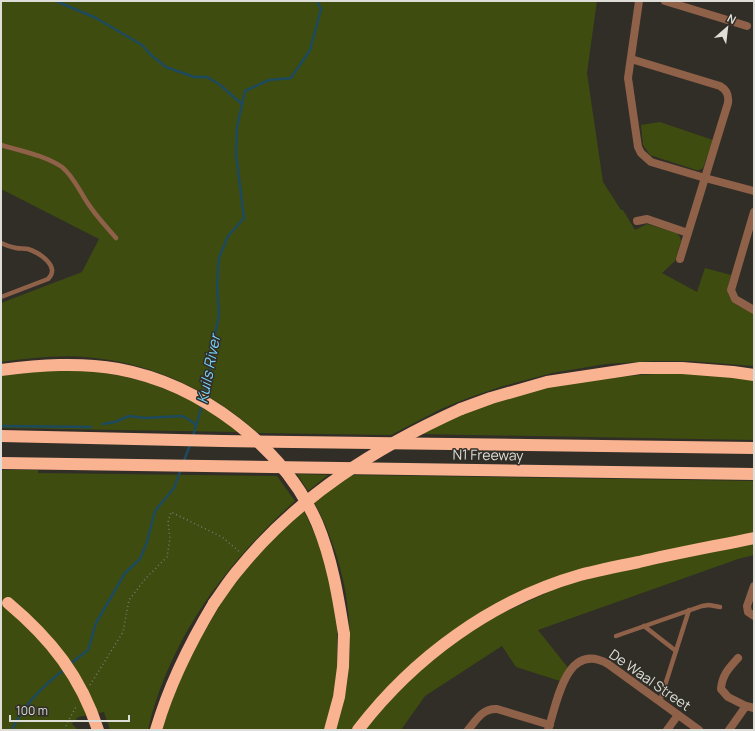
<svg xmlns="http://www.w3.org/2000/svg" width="755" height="731" font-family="Manrope,sans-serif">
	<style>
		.green { fill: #3e4c0f }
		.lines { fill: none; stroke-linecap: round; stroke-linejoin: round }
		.stream { stroke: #1d4a5e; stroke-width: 2.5 }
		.path { stroke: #7a7973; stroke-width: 1.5; stroke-dasharray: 1 3; stroke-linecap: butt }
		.lane { stroke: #906149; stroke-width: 4.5 }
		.street { stroke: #906149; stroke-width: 8 }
		.highway { stroke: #fab391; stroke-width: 12 }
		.highway-bridge { stroke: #fab391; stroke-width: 12 }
		.labels { text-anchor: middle; stroke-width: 3; stroke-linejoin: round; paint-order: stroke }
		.street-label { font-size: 14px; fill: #deddd8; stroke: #302e27 }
		.water-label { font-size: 15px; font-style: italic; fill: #79d1fa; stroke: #302e27 }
	</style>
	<rect width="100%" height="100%" fill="#302e27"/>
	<g class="green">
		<path d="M 1,1 L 597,1 L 587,73 L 603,182 L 621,210 L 623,210 L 635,230 L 647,224 L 677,233 L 680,237 L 681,241 L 675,261 L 662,273 L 697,292 L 705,268 L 731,275 C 722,302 734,303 754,314 L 754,366 L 689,361 L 655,361 L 606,364 L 552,373 L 500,387 L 468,398 L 441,409 L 391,435 L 258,433 C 212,392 157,365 95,358 C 64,354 32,358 1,362 L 1,303 L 82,272 L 99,239 L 1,189 Z"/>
		<polygon points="660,122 713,140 703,168 700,170 696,170 650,155 643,145 641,125"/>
		<path d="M 52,370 C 101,370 140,376 185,398 C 191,401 198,403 204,407 C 216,414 227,423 238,432 L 1,428 L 1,376 Z"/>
		<path d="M 656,374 L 689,374 L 754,379 L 754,440 L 419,434 C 446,422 473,408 501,400 C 523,393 545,387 567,383 C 596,378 626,376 656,374 Z"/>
		<path d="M 1,470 L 38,470 L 38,473 L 277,476 L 295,501 C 227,562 169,639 148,730 L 110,730 L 104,712 L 78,717 L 72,724 L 78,730 L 1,730 Z"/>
		<polygon points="297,474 328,475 308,491"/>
		<path d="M 351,475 L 754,481 L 754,534 L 586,570 L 458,630 L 353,730 L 336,730 C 361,654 352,573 314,502 Z"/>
		<polygon points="304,511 318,541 324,557 337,621 337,670 332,702 324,730 161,730 186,663 230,588 272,540"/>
		<polygon points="754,543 754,555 738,559 538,630 569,669 563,682 516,667 502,646 425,696 401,730 365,730 394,696 437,655 485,622 509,610 555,589 597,576"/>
	</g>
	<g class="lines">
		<g class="stream">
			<polyline points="56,1 96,18 142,45 150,54 166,67 194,77 207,77 219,84 242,104"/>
			<polyline points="204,398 208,377 213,360 214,341 219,314 217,286 219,258 228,236 244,218 236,154 237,127 245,91 269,80 291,78 310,50 321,9 317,1"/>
			<polyline points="103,424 115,422 129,416 145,418 182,416 188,419 196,425"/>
			<polyline points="1,426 91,427"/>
			<polyline points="193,436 202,405"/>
			<polyline points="183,463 190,445"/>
			<polyline points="70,664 88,650 96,623 125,573 140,559 147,542 155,511 174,488 181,469"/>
			<path d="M 12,730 C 23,705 44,685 65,669"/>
		</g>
		<g class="path">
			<polyline points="90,685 123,632 129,600 146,578 167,557 170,538 168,522 171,512 222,537 241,553"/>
			<polyline points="65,730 67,723 77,705"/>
		</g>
		<g class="lane">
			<path d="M 1,145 C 21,151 44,155 62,167 C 73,176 79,190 87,202 C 95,215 106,226 116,238"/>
			<path d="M 1,243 C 5,245 11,247 16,248 C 20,249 24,248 28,249 C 40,253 61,267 48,279 L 1,297"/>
			<polyline points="644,626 676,651"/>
			<polyline points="616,636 702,606 709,605 720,607"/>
			<polyline points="660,701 689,610"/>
		</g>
		<g class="street">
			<polyline points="639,1 628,78 638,147 641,153 651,162 705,178 754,191"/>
			<polyline points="665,1 747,26"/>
			<path d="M 631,59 L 720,86 C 727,90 729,95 728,103 L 680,259"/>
			<polyline points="754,212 731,290 735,299 754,310"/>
			<polyline points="637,221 647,219 688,233"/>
			<polyline points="754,586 747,606 748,612 754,616"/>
			<path d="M 738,658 C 729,668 722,675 721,689 L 728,697 L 746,706"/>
			<path d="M 468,730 C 477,719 483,708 497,709 L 550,725"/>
			<path d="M 548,730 C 557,703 566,640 608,664 L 699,730"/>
			<polyline points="667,730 678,715"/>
			<polyline points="729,730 746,706 754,708"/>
		</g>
		<g class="highway">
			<polyline points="461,409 491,398 547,382 640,368 682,368 733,372 754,375"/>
			<polyline points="1,436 222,441 754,448"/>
			<polyline points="1,463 754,474"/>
			<path d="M 156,730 C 169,685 190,643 214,603"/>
			<polyline points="330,730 339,697 343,667 344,634"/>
			<path d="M 358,730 C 413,658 492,600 580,575 C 599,570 619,566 639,562 C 677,553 716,546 754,538"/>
		</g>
		<g class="highway-bridge">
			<path d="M 1,370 C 40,365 79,362 118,369 C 200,384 283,446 317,523 C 332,559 338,596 344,634"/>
			<path d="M 8,603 C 51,639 81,677 98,730"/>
			<path d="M 214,603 C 222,592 230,579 239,569 C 298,496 377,447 461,409"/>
		</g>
	</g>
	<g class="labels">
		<g class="street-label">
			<text transform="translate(488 455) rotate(1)" y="5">N1 Freeway</text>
			<text transform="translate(650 680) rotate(35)" y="5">De Waal Street</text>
		</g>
		<g class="water-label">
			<text transform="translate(209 369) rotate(-79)" y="5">Kuils River</text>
		</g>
	</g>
	<rect width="755" height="731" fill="none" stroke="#deddd8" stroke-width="4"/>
	<g transform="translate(727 28) rotate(28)" stroke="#302e27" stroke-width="3" paint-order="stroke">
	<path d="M0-3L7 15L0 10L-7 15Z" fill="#deddd8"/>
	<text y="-6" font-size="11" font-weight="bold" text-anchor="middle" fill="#deddd8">N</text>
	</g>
	<path d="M10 715v6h119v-6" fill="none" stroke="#deddd8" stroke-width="2"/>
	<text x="16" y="715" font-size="12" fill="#deddd8" stroke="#302e27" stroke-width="3" paint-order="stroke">100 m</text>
</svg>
